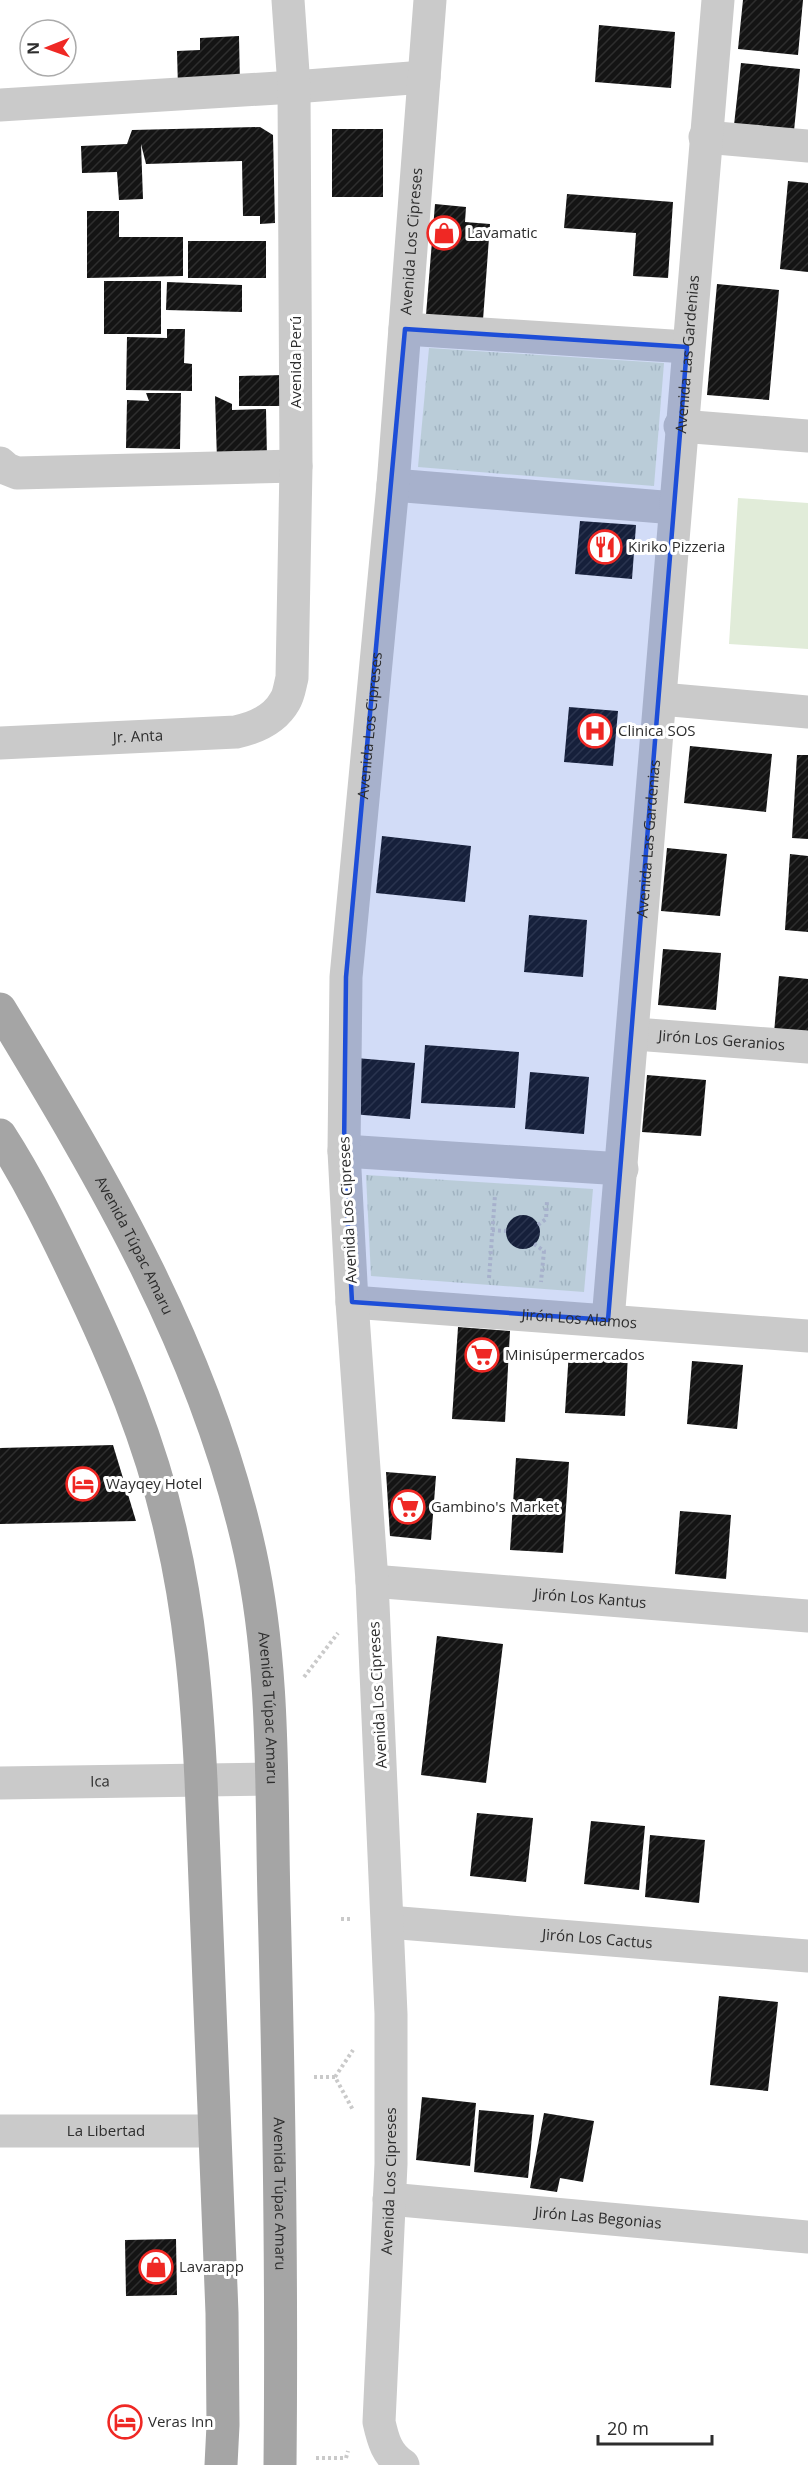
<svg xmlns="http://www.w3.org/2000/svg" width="808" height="2465" font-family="'Open Sans',sans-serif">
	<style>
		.park { fill: url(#park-tufts) }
		.pitch { fill: #e1ecd9 }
		.building { fill: url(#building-hatch) }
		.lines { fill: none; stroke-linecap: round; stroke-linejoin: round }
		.path { stroke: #cacaca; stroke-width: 4; stroke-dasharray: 3 3; stroke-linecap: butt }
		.minor { stroke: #cacaca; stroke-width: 33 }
		.major { stroke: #a5a5a5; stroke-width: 33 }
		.marked { fill: #1d4ed8; fill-opacity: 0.2; stroke: #1d4ed8; stroke-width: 4.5; stroke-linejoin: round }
		.labels { text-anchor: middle; stroke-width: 6; stroke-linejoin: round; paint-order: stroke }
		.poi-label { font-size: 15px; fill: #2d2d2d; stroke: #fff; text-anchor: start }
		.street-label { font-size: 15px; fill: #2d2d2d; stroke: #fff }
	</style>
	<defs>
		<pattern id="park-tufts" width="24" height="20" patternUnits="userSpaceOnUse" patternTransform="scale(1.5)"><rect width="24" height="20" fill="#e1ecd9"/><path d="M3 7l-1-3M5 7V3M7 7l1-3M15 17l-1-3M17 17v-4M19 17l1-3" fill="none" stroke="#c1cbbb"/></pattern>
		<pattern id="building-hatch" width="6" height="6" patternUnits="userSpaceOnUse" patternTransform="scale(1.5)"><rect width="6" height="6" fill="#141414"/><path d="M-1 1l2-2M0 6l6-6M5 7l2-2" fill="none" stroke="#2e2e2e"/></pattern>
	</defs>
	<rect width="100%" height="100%" fill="#fff"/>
	<g class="park">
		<polygon points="429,348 664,363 654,486 418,467"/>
		<polygon points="366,1175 593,1189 584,1292 371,1276"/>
	</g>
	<polygon class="pitch" points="738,498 808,503 808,649 729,644"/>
	<g class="building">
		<polygon points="743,0 803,0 798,55 738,49"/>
		<polygon points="599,25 675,32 671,88 595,82"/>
		<polygon points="239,36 240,86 178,88 177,51 200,50 200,38"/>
		<polygon points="741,63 800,69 794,131 734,125"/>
		<polygon points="260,127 273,135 275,223 260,224 260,216 243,216 242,161 146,164 141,144 143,199 119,200 117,172 82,173 81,146 127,144 132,130"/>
		<rect x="332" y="129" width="51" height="68"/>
		<polygon points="788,181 808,183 808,272 780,269"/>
		<polygon points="567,194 673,202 668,278 633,276 636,233 564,228"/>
		<polygon points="435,204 466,207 465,222 490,224 483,320 426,315"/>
		<polygon points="87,211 119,211 119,237 183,237 183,276 87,278"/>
		<rect x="188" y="241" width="78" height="37"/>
		<rect x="104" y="281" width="57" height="53"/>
		<polygon points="167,282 242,285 242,312 166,310"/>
		<polygon points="717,284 779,290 769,400 707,395"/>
		<polygon points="167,329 185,329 184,363 192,364 192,391 126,390 127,337 167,338"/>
		<polygon points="284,375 293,406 239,406 239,376"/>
		<polygon points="146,393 181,393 180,449 126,448 127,400 149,401"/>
		<polygon points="215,396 232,404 232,410 266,409 267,459 217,460"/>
		<polygon points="580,521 636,525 632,579 575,574"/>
		<polygon points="569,707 618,711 613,766 564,762"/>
		<polygon points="690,746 772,754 766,812 684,803"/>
		<polygon points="797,755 808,755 808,839 792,838"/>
		<polygon points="382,836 471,846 465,902 376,893"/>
		<polygon points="667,848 727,854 720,916 661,911"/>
		<polygon points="790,854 808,856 808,932 785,930"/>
		<polygon points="529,915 587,920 583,977 524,972"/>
		<polygon points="663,949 721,953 716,1010 658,1005"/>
		<polygon points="779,976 808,979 808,1036 774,1033"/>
		<polygon points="425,1045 519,1052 515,1108 421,1103"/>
		<polygon points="356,1058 415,1063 410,1119 352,1114"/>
		<polygon points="530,1072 589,1077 584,1134 525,1129"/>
		<polygon points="647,1075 706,1080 701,1136 642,1132"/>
		<circle cx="523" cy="1232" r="17"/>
		<polygon points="458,1327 510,1331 505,1422 452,1419"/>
		<polygon points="569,1350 628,1353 625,1416 565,1413"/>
		<polygon points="692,1361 743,1365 737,1429 687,1424"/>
		<polygon points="113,1445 136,1521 0,1524 0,1448"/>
		<polygon points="516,1458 569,1462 563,1553 510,1550"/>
		<polygon points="386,1472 436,1476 431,1540 390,1536"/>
		<polygon points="680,1511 731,1515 726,1579 675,1574"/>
		<polygon points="437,1636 503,1644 486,1783 421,1775"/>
		<polygon points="477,1813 533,1818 526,1882 470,1876"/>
		<polygon points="591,1821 645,1826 639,1890 584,1884"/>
		<polygon points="650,1835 705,1840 699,1903 645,1897"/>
		<polygon points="719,1996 778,2002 768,2091 710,2085"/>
		<polygon points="422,2097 476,2103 470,2166 416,2160"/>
		<polygon points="479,2110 534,2115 528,2178 474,2172"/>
		<polygon points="544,2113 594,2121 583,2182 560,2178 557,2192 530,2188"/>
		<polygon points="176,2239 177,2295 126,2296 125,2240"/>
	</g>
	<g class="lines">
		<g class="path">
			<polyline points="538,1225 546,1219 547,1201"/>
			<polyline points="492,1230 506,1231"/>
			<polyline points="534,1244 544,1251 541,1282"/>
			<polyline points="489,1278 495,1195"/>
			<polyline points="304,1677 338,1633"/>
			<polyline points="341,1919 351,1919"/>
			<polyline points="314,2077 335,2077 353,2110"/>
			<polyline points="335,2077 353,2050"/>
			<polyline points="316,2458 346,2458 348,2451"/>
		</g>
		<g class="minor">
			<polyline points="0,105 294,87 424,77"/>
			<polyline points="705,137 808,146"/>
			<polyline points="405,329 687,347"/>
			<polyline points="680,426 808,436"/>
			<polyline points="0,463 7,469 17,473 296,466"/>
			<polyline points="393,485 675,508"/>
			<polyline points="661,699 808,712"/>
			<path id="s1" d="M 0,743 L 236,732 C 255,728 275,719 285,701 C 289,695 290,685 292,678 L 296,466 L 294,87 L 288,0"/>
			<path id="s2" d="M 635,1034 L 808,1047"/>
			<polyline points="344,1151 622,1169"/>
			<path id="s3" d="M 352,1302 L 808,1336"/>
			<path id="s4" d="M 608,1320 C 648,880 678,440 718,0"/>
			<path id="s5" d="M 372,1581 L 808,1616"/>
			<path id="s6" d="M 0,1783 L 271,1779"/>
			<path id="s7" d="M 388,1922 L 808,1956"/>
			<path id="s8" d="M 0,2131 L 214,2131"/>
			<path id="s9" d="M 389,2199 L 808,2237"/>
			<path id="s10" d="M 403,2465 C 387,2455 383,2440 379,2422 L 391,2164 L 391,2014 L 372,1581 L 352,1302 L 344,1151 L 346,977 L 393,485 L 430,0"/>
		</g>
		<g class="major">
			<path id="s11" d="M 0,1009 C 105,1182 206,1352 250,1552 C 275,1666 271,1786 274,1901 C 279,2089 282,2277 280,2465"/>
			<path d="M 0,1135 C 29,1180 52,1227 75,1275 C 115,1358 151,1443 171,1533 C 190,1614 197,1697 201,1780 L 222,2313 L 223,2425 L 221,2465"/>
		</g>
	</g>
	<path class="marked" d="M 405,329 L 687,347 L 608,1320 L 352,1302 L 344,1151 L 346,977 Z"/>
	<defs>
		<symbol id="shop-ring" viewBox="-11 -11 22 22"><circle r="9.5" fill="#fff" stroke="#ef2824" stroke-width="1.5"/><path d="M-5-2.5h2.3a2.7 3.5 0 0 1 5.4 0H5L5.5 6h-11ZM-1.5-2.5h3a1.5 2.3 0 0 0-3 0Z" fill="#ef2824"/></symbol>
		<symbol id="restaurant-ring" viewBox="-11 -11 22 22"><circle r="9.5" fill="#fff" stroke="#ef2824" stroke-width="1.5"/><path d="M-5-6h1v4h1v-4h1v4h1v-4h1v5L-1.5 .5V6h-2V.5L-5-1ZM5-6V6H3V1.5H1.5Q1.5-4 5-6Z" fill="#ef2824"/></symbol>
		<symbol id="hospital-ring" viewBox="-11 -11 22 22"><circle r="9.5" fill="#fff" stroke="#ef2824" stroke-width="1.5"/><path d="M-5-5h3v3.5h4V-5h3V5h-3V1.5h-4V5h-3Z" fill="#ef2824"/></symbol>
		<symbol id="supermarket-ring" viewBox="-11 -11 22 22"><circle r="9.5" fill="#fff" stroke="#ef2824" stroke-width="1.5"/><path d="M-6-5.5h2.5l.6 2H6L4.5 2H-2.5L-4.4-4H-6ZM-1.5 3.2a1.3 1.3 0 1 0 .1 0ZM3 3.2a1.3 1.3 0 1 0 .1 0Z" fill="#ef2824"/></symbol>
		<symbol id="hotel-ring" viewBox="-11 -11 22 22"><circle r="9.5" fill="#fff" stroke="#ef2824" stroke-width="1.5"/><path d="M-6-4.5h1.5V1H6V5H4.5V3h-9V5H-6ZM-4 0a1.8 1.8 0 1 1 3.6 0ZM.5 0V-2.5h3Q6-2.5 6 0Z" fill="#ef2824"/></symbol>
	</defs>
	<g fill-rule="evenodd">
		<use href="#shop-ring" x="425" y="214" width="38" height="38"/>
		<use href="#restaurant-ring" x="586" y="528" width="38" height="38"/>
		<use href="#hospital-ring" x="576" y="712" width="38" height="38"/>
		<use href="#supermarket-ring" x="463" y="1336" width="38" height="38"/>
		<use href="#hotel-ring" x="64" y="1465" width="38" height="38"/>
		<use href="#supermarket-ring" x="389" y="1488" width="38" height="38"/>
		<use href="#shop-ring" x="137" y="2248" width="38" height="38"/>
		<use href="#hotel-ring" x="106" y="2403" width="38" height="38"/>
	</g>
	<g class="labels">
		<g class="poi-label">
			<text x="467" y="238">Lavamatic</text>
			<text x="628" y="552">Kiriko Pizzeria</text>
			<text x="618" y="736">Clinica SOS</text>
			<text x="505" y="1360">Minisúpermercados</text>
			<text x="106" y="1489">Wayqey Hotel</text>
			<text x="431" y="1512">Gambino's Market</text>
			<text x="179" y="2272">Lavarapp</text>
			<text x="148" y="2427">Veras Inn</text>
		</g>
		<g class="street-label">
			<text dy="5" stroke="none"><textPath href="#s10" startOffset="2236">Avenida Los Cipreses</textPath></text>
			<text dy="5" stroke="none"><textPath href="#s4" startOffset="969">Avenida Las Gardenias</textPath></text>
			<text transform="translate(296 362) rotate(-90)" y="5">Avenida Perú</text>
			<text dy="5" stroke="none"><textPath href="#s10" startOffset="1750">Avenida Los Cipreses</textPath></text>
			<text dy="5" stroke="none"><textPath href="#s1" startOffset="138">Jr. Anta</textPath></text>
			<text dy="5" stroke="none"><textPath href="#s4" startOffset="483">Avenida Las Gardenias</textPath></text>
			<text dy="5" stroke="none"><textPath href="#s2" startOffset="87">Jirón Los Geranios</textPath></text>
			<text transform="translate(348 1210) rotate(-93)" y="5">Avenida Los Cipreses</text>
			<text dy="5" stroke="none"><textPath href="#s11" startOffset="272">Avenida Túpac Amaru</textPath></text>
			<text dy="5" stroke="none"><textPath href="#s3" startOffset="228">Jirón Los Alamos</textPath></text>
			<text dy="5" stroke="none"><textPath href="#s5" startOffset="219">Jirón Los Kantus</textPath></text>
			<text transform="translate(378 1695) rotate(-93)" y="5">Avenida Los Cipreses</text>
			<text dy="5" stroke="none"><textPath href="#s11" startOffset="758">Avenida Túpac Amaru</textPath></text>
			<text dy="5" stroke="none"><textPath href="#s6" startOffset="100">Ica</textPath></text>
			<text dy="5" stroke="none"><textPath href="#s7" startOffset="210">Jirón Los Cactus</textPath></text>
			<text dy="5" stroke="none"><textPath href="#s8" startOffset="106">La Libertad</textPath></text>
			<text dy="5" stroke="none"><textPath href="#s10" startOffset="292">Avenida Los Cipreses</textPath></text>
			<text dy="5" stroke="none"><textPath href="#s11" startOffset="1244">Avenida Túpac Amaru</textPath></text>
			<text dy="5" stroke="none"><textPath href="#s9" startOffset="210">Jirón Las Begonias</textPath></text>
		</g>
	</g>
	<g transform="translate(48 48) rotate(269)"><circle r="28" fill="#ffffff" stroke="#ababab" stroke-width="1.5"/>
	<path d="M0-4.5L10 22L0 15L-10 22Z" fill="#ef2824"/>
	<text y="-9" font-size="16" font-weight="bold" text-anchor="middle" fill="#2d2d2d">N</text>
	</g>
	<path d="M598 2435v9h114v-9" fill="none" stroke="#2d2d2d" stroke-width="3"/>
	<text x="607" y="2435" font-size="18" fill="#2d2d2d" stroke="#ffffff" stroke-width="4.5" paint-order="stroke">20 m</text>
</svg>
